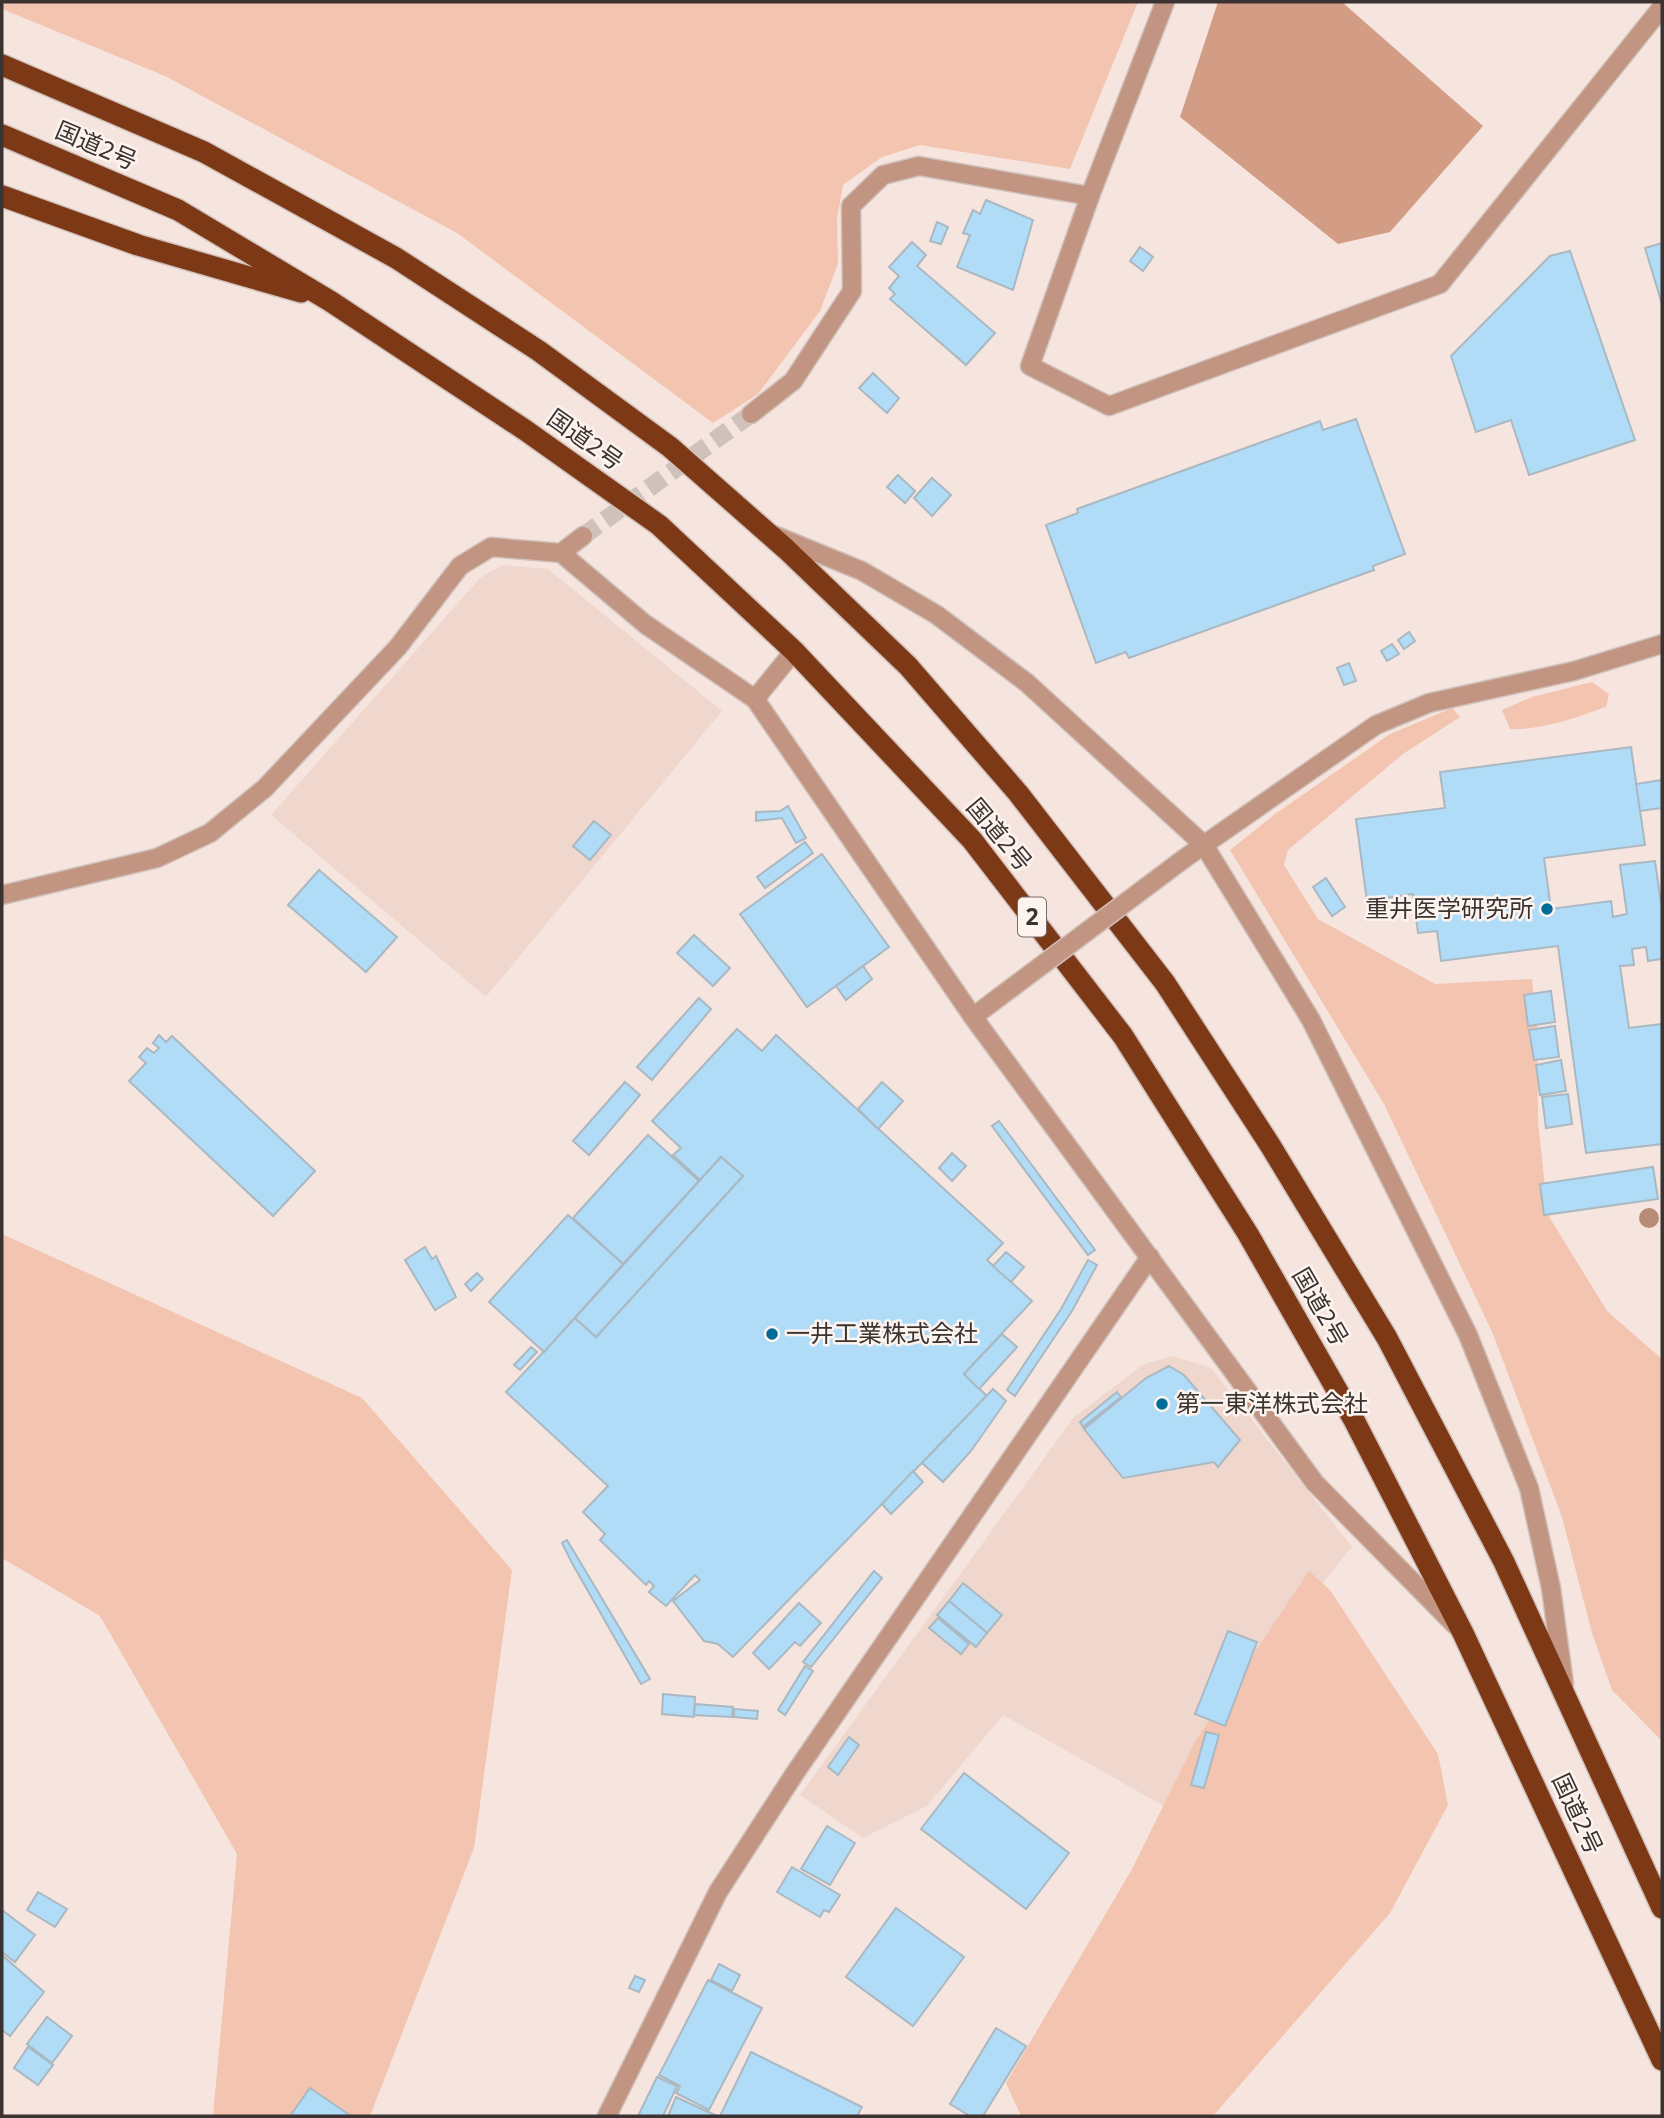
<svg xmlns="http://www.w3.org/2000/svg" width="1664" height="2118" font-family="'Noto Sans','Noto Sans JP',sans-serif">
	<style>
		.built { fill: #efd7cd }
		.green { fill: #f3c4b0 }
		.water { fill: #d39d85 }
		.building { fill: #b1dcf7; stroke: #aab8c2; stroke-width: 2 }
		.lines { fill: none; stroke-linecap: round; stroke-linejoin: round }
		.street-tunnel { stroke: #d0c1bb; stroke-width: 18; stroke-dasharray: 18 9; stroke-linecap: butt }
		.street-casing { stroke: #d0c1bb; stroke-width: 21 }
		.highway-casing { stroke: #d0c1bb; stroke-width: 24 }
		.street { stroke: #c19582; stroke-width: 18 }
		.highway { stroke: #7d3816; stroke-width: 21 }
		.street-bridge-casing { stroke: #d0c1bb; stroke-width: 21; stroke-linecap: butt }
		.street-bridge { stroke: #c19582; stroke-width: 18 }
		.tree { fill: #b88b76 }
		.poi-dot { fill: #016b98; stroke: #fef4ef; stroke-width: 2.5 }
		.labels { text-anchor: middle; stroke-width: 5; stroke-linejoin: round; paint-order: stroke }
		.shield { fill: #fef4ef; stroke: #756d6a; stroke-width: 2 }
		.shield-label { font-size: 23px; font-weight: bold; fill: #3a3331 }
		.street-label { font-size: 24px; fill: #3a3331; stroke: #fef4ef }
		.poi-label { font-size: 24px; fill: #3a3331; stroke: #fef4ef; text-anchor: start }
	</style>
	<rect width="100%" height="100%" fill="#f6e5de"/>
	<g class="built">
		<polygon points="503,565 548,569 722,711 486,997 271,815 480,578"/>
		<polygon points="1173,1356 1211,1368 1352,1547 1272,1645 1190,1821 1003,1715 927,1806 863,1838 800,1795 1074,1417 1144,1364"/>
	</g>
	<g class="green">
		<polygon points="2,2 1138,2 1070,169 920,145 882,157 843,185 837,219 838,264 820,311 758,394 713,423 457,233 165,76 2,9"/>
		<path d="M 1592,682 L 1609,694 L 1606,707 C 1575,718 1543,730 1510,729 L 1502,710 L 1532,697 Z"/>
		<polygon points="1452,708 1460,717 1403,754 1288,850 1284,865 1318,919 1435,984 1532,979 1537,1026 1538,1121 1548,1215 1607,1311 1662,1359 1662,1741 1612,1690 1592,1633 1562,1517 1493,1334 1384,1104 1230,850 1275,814 1390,734"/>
		<polygon points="2,1234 362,1398 512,1570 474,1848 370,2116 213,2116 237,1854 100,1616 2,1558"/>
		<polygon points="1309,1571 1330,1590 1438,1754 1448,1805 1390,1913 1213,2116 1021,2116 1006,2083 1132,1869 1195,1742"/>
	</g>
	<polygon class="water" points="1218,2 1342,2 1483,126 1390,232 1338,244 1180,117"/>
	<g class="building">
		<polygon points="986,200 1033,220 1013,290 957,267 970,235 963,233 973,210 980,214"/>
		<polygon points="937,222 948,227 941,244 930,241"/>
		<polygon points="912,242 926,255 917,266 995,333 966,365 890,299 895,294 889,288 899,276 889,267"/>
		<polygon points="1662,243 1662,304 1645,248"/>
		<polygon points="1140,247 1153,257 1143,271 1130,261"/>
		<polygon points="1570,251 1635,440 1529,475 1511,420 1476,432 1451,356 1550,256"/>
		<polygon points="873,373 899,398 887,413 859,388"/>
		<polygon points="1356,419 1405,554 1373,566 1374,570 1129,658 1126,652 1096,663 1046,525 1078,513 1077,509 1320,421 1323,430"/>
		<polygon points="898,475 915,491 905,503 887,487"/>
		<polygon points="932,478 951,495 932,516 914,498"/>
		<polygon points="1409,632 1415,641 1404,649 1398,640"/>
		<polygon points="1392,644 1399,654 1387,661 1381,651"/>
		<polygon points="1349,663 1356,681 1344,685 1337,668"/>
		<polygon points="1631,747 1645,845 1544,858 1551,909 1611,901 1613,917 1627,914 1620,865 1655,861 1662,910 1662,959 1648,961 1646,947 1632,949 1634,965 1620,966 1629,1028 1662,1024 1662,1144 1586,1153 1558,946 1441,961 1437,931 1418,933 1413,894 1367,901 1356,819 1445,808 1440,772"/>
		<polygon points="1662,780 1662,808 1640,811 1636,784"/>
		<polygon points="788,806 806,838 796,843 782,818 756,821 756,812 780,811"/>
		<polygon points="594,821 611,835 590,860 573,846"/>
		<polygon points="805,842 813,853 765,888 757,877"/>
		<polygon points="822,854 889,947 807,1007 740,914"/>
		<polygon points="319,870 397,937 366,972 288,905"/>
		<polygon points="1326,878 1345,907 1332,916 1313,887"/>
		<polygon points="694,935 730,968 713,986 677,953"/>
		<polygon points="863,966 872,979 846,1000 836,986"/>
		<polygon points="1551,991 1555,1022 1528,1026 1524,995"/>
		<polygon points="699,998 711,1009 652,1080 637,1067"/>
		<polygon points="1555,1026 1559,1057 1534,1060 1529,1030"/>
		<polygon points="737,1029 762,1051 776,1035 1003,1243 987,1260 1032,1301 964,1374 987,1396 733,1657 718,1644 704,1641 673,1601 700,1580 695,1575 666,1606 649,1592 654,1586 649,1581 646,1585 600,1540 605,1534 583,1512 608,1486 506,1392 575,1318 596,1337 743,1176 721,1157 700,1180 673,1155 681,1148 652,1121"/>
		<polygon points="159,1035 166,1042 172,1036 315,1171 273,1216 129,1081 146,1063 139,1057 147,1048 154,1053 159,1048 153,1043"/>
		<polygon points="1561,1060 1566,1091 1540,1095 1536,1065"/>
		<polygon points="625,1082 640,1095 589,1155 573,1141"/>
		<polygon points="882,1082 903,1101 878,1129 858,1109"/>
		<polygon points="1568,1094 1572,1124 1546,1128 1542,1097"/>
		<polygon points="999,1121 1095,1250 1088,1255 992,1126"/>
		<polygon points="648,1135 699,1181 623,1264 573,1218"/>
		<polygon points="952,1153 966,1166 952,1181 939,1168"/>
		<polygon points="721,1157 743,1176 596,1337 575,1318"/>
		<polygon points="1653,1167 1658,1199 1544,1215 1540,1184"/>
		<polygon points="568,1215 623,1264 544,1352 489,1302"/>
		<polygon points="425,1247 432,1259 436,1256 456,1297 435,1310 405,1260"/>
		<polygon points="1006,1252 1024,1267 1011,1282 993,1266"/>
		<polygon points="1088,1260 1097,1265 1072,1311 1015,1396 1007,1390 1061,1309"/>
		<polygon points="477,1273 483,1279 471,1291 465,1284"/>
		<polygon points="1002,1334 1017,1347 979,1389 964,1374"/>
		<polygon points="531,1347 537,1352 520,1370 514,1365"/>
		<polygon points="1169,1366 1184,1375 1240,1440 1218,1467 1214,1462 1123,1478 1084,1429 1146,1378"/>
		<polygon points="993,1389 1006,1401 971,1451 943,1482 922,1463"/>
		<polygon points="1117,1392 1121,1397 1083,1427 1080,1422"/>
		<polygon points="913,1471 923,1482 891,1514 882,1504"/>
		<polygon points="567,1540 650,1679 641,1684 572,1563 562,1543"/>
		<polygon points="874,1571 882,1578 811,1667 803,1662"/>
		<polygon points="963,1583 1002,1615 987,1633 949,1601"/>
		<polygon points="949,1601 987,1633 976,1647 937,1615"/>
		<polygon points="799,1603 821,1623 800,1646 795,1642 769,1669 753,1653"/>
		<polygon points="938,1618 969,1644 961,1654 929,1628"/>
		<polygon points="1228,1631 1257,1642 1225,1726 1195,1714"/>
		<polygon points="805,1666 813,1671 785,1715 778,1710"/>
		<polygon points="663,1694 695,1697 694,1717 662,1714"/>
		<polygon points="695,1704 733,1707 732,1717 694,1715"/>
		<polygon points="734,1709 758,1711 757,1719 734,1717"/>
		<polygon points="1206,1732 1219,1735 1204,1788 1191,1785"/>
		<polygon points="849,1737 859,1745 838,1775 828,1767"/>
		<polygon points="964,1773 1069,1853 1026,1909 921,1829"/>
		<polygon points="827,1826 855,1843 830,1885 801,1869"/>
		<polygon points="792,1867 840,1895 829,1912 824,1910 820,1917 777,1892"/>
		<polygon points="38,1892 67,1909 55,1927 27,1910"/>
		<polygon points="896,1908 964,1957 913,2026 846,1977"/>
		<polygon points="2,1910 35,1935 15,1962 2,1952"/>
		<polygon points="2,1955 44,1992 10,2036 2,2030"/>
		<polygon points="719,1964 740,1975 732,1991 711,1980"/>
		<polygon points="635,1976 645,1980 639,1992 629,1988"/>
		<polygon points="708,1980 762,2008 709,2110 676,2093 680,2086 659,2075"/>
		<polygon points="47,2017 72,2036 52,2063 27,2044"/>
		<polygon points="996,2028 1026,2046 983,2116 970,2116 950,2104"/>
		<polygon points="28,2047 53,2065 38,2085 14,2068"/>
		<polygon points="751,2052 862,2107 857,2116 720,2116"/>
		<polygon points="657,2077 677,2086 663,2116 638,2116"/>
		<polygon points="310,2088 351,2116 290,2116"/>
		<polygon points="676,2097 717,2116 668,2116"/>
	</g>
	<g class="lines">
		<polyline class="street-tunnel" points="583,536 751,414"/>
		<defs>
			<g id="street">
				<polyline points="1165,2 1090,196 1030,366 1109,406 1440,284 1662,7"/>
				<polyline points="751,414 793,381 852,291 851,206 883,175 919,166 1090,196"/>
				<polyline points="774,535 862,571 937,615 1027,683 1204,845 1311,1020 1468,1335 1529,1488 1551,1588 1564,1684"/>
				<polyline points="561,553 583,536"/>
				<polyline points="755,699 794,651"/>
				<polyline points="1185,858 1376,725 1429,703 1574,671 1662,644"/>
				<polyline points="2,895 157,858 210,833 265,788 398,647 460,566 491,547 561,553 645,624 755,699 973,1017 1315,1483 1456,1626"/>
				<polyline points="973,1017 998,998"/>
				<polyline points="607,2116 718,1892 795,1773 1150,1257"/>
			</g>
			<g id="highway">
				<polyline points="2,65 204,152 396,258 539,351 670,447 786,549 908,666 1018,793 1165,983 1270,1145 1387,1338 1504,1562 1662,1908"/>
				<polyline points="2,135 178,210 330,301 525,430 659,525 794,651 972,840 1123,1036 1248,1234 1354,1420 1463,1633 1662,2060"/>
				<polyline points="2,196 138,245 301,292"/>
			</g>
		</defs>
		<use href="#street" class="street-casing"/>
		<use href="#highway" class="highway-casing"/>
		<use href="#street" class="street"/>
		<use href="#highway" class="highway"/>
		<defs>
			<polyline id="street-bridge" points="998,998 1185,858"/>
		</defs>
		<use href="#street-bridge" class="street-bridge-casing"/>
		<use href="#street-bridge" class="street-bridge"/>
	</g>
	<circle class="tree" cx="1649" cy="1218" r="10"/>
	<g class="poi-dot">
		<circle cx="1547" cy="909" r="7"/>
		<circle cx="772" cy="1334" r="7"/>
		<circle cx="1162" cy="1404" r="7"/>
	</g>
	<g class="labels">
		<rect class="shield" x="1018" y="897.5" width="28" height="39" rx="5"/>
		<g class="shield-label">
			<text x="1032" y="925">2</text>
		</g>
		<g class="street-label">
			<text transform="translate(96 146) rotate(23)" y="8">国道2号</text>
			<text transform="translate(585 440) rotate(35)" y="8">国道2号</text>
			<text transform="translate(999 835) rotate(50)" y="8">国道2号</text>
			<text transform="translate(1320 1307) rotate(60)" y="8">国道2号</text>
			<text transform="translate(1577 1814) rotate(65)" y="8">国道2号</text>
		</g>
		<g class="poi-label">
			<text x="1533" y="917" text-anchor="end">重井医学研究所</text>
			<text x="786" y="1342">一井工業株式会社</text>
			<text x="1176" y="1412">第一東洋株式会社</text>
		</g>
	</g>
	<rect width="1664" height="2118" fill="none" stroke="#3a3331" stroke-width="7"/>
</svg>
